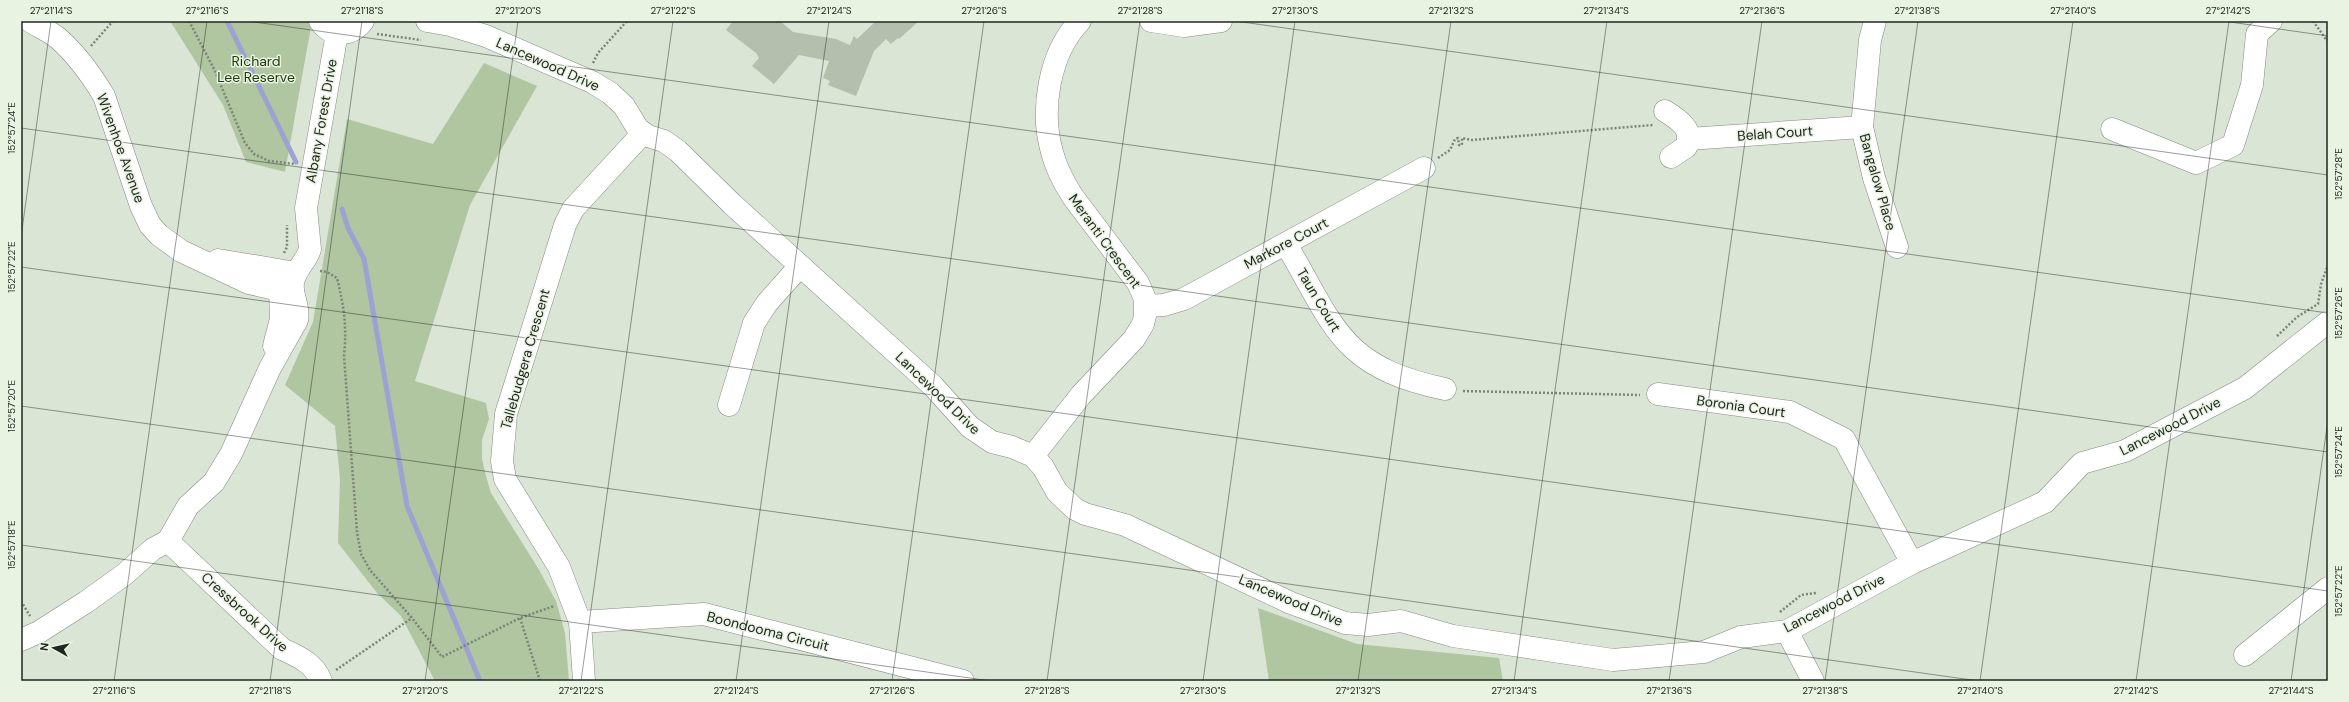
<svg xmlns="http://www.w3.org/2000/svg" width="2349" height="702" font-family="'DM Sans',sans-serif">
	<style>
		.green { fill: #afc6a0 }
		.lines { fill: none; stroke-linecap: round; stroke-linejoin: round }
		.stream { stroke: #9ca2d2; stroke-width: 5 }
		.building { fill: #b5bfae }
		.minor-casing { stroke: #828c7d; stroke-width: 23 }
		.path { stroke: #7c8378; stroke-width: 2.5; stroke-dasharray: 2 2; stroke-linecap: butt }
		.minor { stroke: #fff; stroke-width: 22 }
		.ticks { fill: none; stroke: #222620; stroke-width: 1; stroke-opacity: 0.45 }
		.labels { text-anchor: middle; stroke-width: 3; stroke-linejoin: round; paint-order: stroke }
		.park-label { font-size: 14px; fill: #213a09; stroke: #e8f3e2 }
		.street-label { font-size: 14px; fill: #222620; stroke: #e8f3e2 }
		.neatline { fill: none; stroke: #222620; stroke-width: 1.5 }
		.ticks-label { font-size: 10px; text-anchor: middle; fill: #222620 }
	</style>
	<rect width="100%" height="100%" fill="#dbe5d5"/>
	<g class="green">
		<polygon points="170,21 312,21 285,172 246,162 223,105"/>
		<polygon points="484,63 537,86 470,205 415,381 486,403 489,419 482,440 482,459 486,476 491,493 538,568 556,601 565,633 569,681 435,681 401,616 377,593 338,543 340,480 335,426 285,385 313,322 347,119 433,144"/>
		<polygon points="1258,608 1357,644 1499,658 1503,681 1269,681"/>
	</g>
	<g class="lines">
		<g class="stream">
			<polyline points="227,21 296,162"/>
			<polyline points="342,209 348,228 364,259 407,506 480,681"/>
		</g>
	</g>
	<polygon class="building" points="733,21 780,21 793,32 836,39 850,45 854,36 857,39 876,21 919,21 899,39 898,38 891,44 886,39 874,51 856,96 828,85 830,81 823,78 829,61 799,55 774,84 752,66 759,58 756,53 726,30"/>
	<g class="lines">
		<defs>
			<g id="minor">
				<path d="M 30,21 C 39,27 51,32 59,39 C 77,55 92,76 104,96 L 141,206 L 150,225 L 159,235 L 181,251 L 249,283 L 293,293"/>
				<path d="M 320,21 C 331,38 352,36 363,21"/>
				<polyline points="427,21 450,25 486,36 592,82 610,93 624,106 638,129 648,136 664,141 678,151 732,204 933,386 970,427 992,442 1012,447 1033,456 1043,467 1057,492 1075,509 1085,514 1125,525 1291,603 1345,623 1368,625 1401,621 1453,636 1613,660 1704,652 1741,637 1787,631 1912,563 2045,502 2082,463 2125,451 2245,388 2328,322"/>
				<polyline points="1151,21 1184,26 1221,21"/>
				<polyline points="1875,21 1870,40 1862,127 1874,178 1897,247"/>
				<path d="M 1665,111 C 1678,119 1695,130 1686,147 L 1671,157"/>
				<polyline points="2112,129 2196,163 2233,145 2252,85 2257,34 2271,21"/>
				<polyline points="1688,139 1862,127"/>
				<path d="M 1286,244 C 1335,327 1340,367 1445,389"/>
				<polyline points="218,260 296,273"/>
				<polyline points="1146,306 1164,305 1184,299 1424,168"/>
				<polyline points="274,346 281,319 280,290 283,275"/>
				<polyline points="1658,394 1790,412 1844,439 1912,563"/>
				<polyline points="729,405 754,323 767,303 800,266"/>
				<path d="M 1033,456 L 1081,395 L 1134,339 L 1143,324 L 1145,316 L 1145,299 L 1138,283 L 1073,197 C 1064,183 1056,168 1052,152 C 1040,110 1049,53 1080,21"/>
				<path d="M 168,541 L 282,649 C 298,656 315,664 321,681"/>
				<polyline points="580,622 704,614 963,681"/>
				<polyline points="1787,631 1813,681"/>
				<path d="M 21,640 L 39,632 L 86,602 L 125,574 L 153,549 L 168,541 L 188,506 L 214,482 L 231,454 L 270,368 L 297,320 C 300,306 291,296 293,283 C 295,269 307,261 310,249 L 306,208 L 337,33"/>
				<polyline points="2245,655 2328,588"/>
				<polyline points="584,681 580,622 559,567 505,479 502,461 506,414 565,225 573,209 643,133"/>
			</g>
		</defs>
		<use href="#minor" class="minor-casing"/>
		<g class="path">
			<polyline points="189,21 214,69 245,143 254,154 269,161 295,164"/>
			<polyline points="2313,21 2328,42"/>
			<polyline points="377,34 421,40"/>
			<polyline points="91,46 113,21"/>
			<polyline points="593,63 598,53 627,21"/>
			<polyline points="1438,158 1450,150 1455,139 1458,138 1459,145 1462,145 1462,138 1472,140 1653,125"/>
			<polyline points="284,253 287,247 287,225"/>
			<path d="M 320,271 L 327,272 L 337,278 C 344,306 347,327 344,356 L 357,532 L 361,554 L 370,570 L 412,618 L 442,657 L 520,618 L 554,606"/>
			<polyline points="2277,336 2297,317 2318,304 2321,284 2328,265"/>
			<polyline points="1463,391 1640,395"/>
			<polyline points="21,601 30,616"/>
			<polyline points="1780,612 1801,595 1816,593"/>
			<polyline points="520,618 540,681"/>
			<polyline points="336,670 412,618"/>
		</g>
		<use href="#minor" class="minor"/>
	</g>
	<path class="ticks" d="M 247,21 L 2328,313M 1235,21 L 2328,175M 2223,21 L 2328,36M 21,128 L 2328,452M 21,237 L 51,21M 21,267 L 2328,591M 21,406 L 1979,681M 21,545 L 991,681M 114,681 L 207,21M 270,681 L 362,21M 425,681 L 518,21M 581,681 L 673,21M 736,681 L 829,21M 892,681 L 984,21M 1047,681 L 1140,21M 1203,681 L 1295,21M 1358,681 L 1451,21M 1514,681 L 1607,21M 1669,681 L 1762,21M 1825,681 L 1918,21M 1980,681 L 2073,21M 2136,681 L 2229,21M 2291,681 L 2328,420"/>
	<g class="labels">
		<g class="park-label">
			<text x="256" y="66">Richard<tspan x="256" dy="16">Lee Reserve</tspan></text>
		</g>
		<g class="street-label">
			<text transform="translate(548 64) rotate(24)" y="5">Lancewood Drive</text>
			<text transform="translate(321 121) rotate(-80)" y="5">Albany Forest Drive</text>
			<text transform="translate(1775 133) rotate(-4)" y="5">Belah Court</text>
			<text transform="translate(121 148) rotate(70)" y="5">Wivenhoe Avenue</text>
			<text transform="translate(1878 182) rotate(74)" y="5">Bangalow Place</text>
			<text transform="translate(1105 241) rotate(54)" y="5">Meranti Crescent</text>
			<text transform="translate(1286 243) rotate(-28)" y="5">Markore Court</text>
			<text transform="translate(1319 300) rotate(59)" y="5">Taun Court</text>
			<text transform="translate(525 359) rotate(-74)" y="5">Tallebudgera Crescent</text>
			<text transform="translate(938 393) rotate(44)" y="5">Lancewood Drive</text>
			<text transform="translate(1741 406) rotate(8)" y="5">Boronia Court</text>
			<text transform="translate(2170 426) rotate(-27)" y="5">Lancewood Drive</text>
			<text transform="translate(1291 600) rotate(23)" y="5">Lancewood Drive</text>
			<text transform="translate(1834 603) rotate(-27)" y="5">Lancewood Drive</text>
			<text transform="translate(245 612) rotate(42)" y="5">Cressbrook Drive</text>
			<text transform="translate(768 631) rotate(14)" y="5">Boondooma Circuit</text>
		</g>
	</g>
	<rect width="2349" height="702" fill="none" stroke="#e8f3e2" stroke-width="44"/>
	<g transform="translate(54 648) rotate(278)" stroke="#e8f3e2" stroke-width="3" paint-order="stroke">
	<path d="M0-3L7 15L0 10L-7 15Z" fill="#222620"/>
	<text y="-6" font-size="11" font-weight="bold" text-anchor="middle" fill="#222620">N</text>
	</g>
	<rect x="22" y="22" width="2305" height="658" class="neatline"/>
	<g class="ticks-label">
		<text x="51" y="14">27°21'14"S</text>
		<text x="207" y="14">27°21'16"S</text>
		<text x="362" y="14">27°21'18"S</text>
		<text x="518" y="14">27°21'20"S</text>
		<text x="673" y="14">27°21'22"S</text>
		<text x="829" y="14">27°21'24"S</text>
		<text x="984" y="14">27°21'26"S</text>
		<text x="1140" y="14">27°21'28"S</text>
		<text x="1295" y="14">27°21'30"S</text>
		<text x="1451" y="14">27°21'32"S</text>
		<text x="1606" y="14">27°21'34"S</text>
		<text x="1762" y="14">27°21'36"S</text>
		<text x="1917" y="14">27°21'38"S</text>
		<text x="2073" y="14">27°21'40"S</text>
		<text x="2228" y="14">27°21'42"S</text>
		<text transform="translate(11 128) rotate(-90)" y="4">152°57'24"E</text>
		<text transform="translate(2338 174) rotate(-90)" y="4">152°57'28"E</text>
		<text transform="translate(11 267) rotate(-90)" y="4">152°57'22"E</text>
		<text transform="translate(2338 313) rotate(-90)" y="4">152°57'26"E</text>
		<text transform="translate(11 406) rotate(-90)" y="4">152°57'20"E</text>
		<text transform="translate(2338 452) rotate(-90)" y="4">152°57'24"E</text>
		<text transform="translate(11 545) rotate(-90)" y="4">152°57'18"E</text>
		<text transform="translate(2338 591) rotate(-90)" y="4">152°57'22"E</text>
		<text x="114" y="694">27°21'16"S</text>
		<text x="270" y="694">27°21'18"S</text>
		<text x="425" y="694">27°21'20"S</text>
		<text x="581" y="694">27°21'22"S</text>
		<text x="736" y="694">27°21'24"S</text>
		<text x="892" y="694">27°21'26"S</text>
		<text x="1047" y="694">27°21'28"S</text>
		<text x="1203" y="694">27°21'30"S</text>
		<text x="1358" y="694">27°21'32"S</text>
		<text x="1514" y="694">27°21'34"S</text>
		<text x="1669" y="694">27°21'36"S</text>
		<text x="1825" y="694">27°21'38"S</text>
		<text x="1980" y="694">27°21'40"S</text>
		<text x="2136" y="694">27°21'42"S</text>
		<text x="2291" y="694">27°21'44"S</text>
	</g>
</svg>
